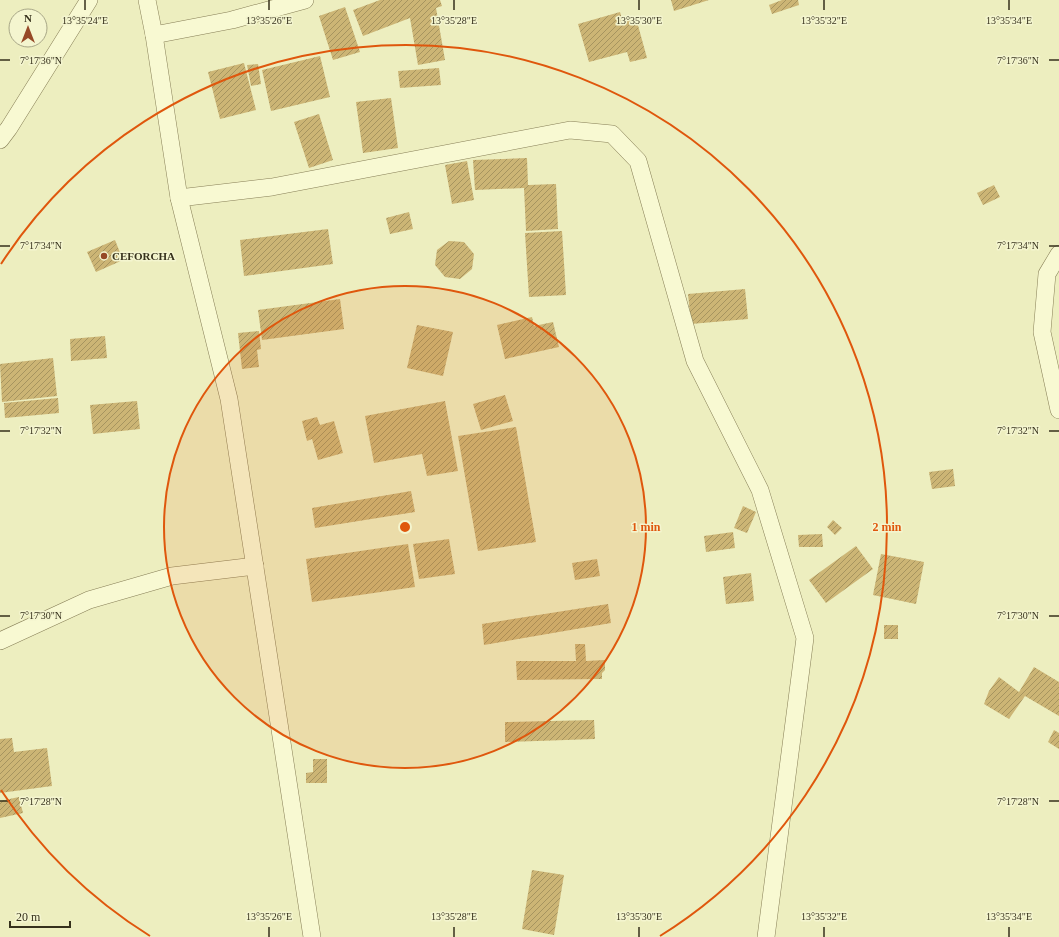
<svg xmlns="http://www.w3.org/2000/svg" width="1059" height="937" font-family="'Times New Roman',serif">
	<style>
		.building { fill: url(#building-hatch) }
		.lines { fill: none; stroke-linecap: round; stroke-linejoin: round }
		.street-casing { stroke: #877f57; stroke-width: 18 }
		.street { stroke: #f8f9d2; stroke-width: 17 }
		.ticks { fill: none; stroke: #36311c; stroke-width: 1.5 }
		.ring { fill: none; stroke: #df570d; stroke-width: 2 }
		.poi-dot { fill: #964927; stroke: #f4f5cf; stroke-width: 1.5 }
		.labels { text-anchor: middle; stroke-width: 3; stroke-linejoin: round; paint-order: stroke }
		.poi-label { font-size: 11px; font-weight: bold; fill: #36311c; stroke: #f4f5cf; text-anchor: start }
		.ticks-label { font-size: 10px; text-anchor: middle; fill: #36311c; stroke: #f4f5cf; stroke-width: 3; stroke-linejoin: round; paint-order: stroke }
		.centre { fill: #df570d; stroke: #f4f5cf; stroke-width: 2 }
		.ring-label { font-size: 12px; text-anchor: middle; font-weight: bold; fill: #df570d; stroke: #f4f5cf; stroke-width: 3; stroke-linejoin: round; paint-order: stroke }
	</style>
	<defs>
		<pattern id="building-hatch" width="6" height="6" patternUnits="userSpaceOnUse"><rect width="6" height="6" fill="#ccb575"/><path d="M-1 1l2-2M0 6l6-6M5 7l2-2" fill="none" stroke="#a6945f"/></pattern>
	</defs>
	<rect width="100%" height="100%" fill="#edeebf"/>
	<g class="building">
		<polygon points="380,0 440,0 442,6 436,8 445,60 418,65 410,18 363,36 353,10"/>
		<polygon points="671,0 709,0 674,11"/>
		<polygon points="782,0 798,0 799,5 772,14 769,5"/>
		<polygon points="345,7 360,52 333,60 319,16"/>
		<polygon points="620,12 623,22 636,18 647,58 630,62 627,52 589,62 578,24"/>
		<polygon points="320,56 330,97 271,111 262,70"/>
		<polygon points="244,63 256,110 220,119 208,72"/>
		<polygon points="258,64 261,84 251,86 247,65"/>
		<polygon points="439,68 441,85 400,88 398,71"/>
		<polygon points="391,98 398,148 363,153 356,102"/>
		<polygon points="319,114 333,160 309,168 294,122"/>
		<polygon points="527,158 528,185 556,184 558,229 526,231 524,188 475,190 473,160"/>
		<polygon points="467,161 474,200 452,204 445,165"/>
		<polygon points="994,185 1000,197 983,205 977,193"/>
		<polygon points="409,212 413,229 390,234 386,218"/>
		<polygon points="328,229 333,264 244,276 240,240"/>
		<polygon points="562,231 566,295 529,297 525,233"/>
		<polygon points="115,240 123,260 96,272 87,252"/>
		<polygon points="449,241 464,242 474,254 472,269 460,279 445,277 435,265 437,250"/>
		<polygon points="745,289 748,319 691,324 688,294"/>
		<polygon points="340,299 344,329 262,340 258,310"/>
		<polygon points="532,317 534,326 553,322 559,347 505,359 497,325"/>
		<polygon points="417,325 453,332 443,376 407,368"/>
		<polygon points="259,331 261,349 257,350 259,367 242,369 238,333"/>
		<polygon points="105,336 107,358 71,361 70,339"/>
		<polygon points="53,358 57,396 2,402 0,364"/>
		<polygon points="505,395 513,421 481,430 473,404"/>
		<polygon points="58,398 59,413 5,418 4,403"/>
		<polygon points="137,401 140,429 93,434 90,405"/>
		<polygon points="445,401 458,471 427,476 422,454 374,463 365,416"/>
		<polygon points="317,417 320,425 334,421 343,453 318,460 312,439 307,441 302,421"/>
		<polygon points="516,427 536,542 478,551 458,436"/>
		<polygon points="953,469 955,486 932,489 929,472"/>
		<polygon points="411,491 415,512 315,528 312,508"/>
		<polygon points="743,506 756,512 747,533 734,528"/>
		<polygon points="833,520 842,528 835,535 827,527"/>
		<polygon points="733,532 735,548 706,552 704,536"/>
		<polygon points="822,534 823,547 799,547 798,535"/>
		<polygon points="449,539 455,574 419,579 413,544"/>
		<polygon points="408,544 415,587 312,602 306,559"/>
		<polygon points="856,546 873,569 826,603 809,580"/>
		<polygon points="881,554 924,562 916,604 873,595"/>
		<polygon points="597,559 600,576 575,580 572,563"/>
		<polygon points="751,573 754,601 726,604 723,577"/>
		<polygon points="608,604 611,623 484,645 482,624"/>
		<rect x="884" y="625" width="14" height="14"/>
		<polygon points="575,644 585,644 586,661 605,660 605,670 602,673 602,679 517,680 516,661 576,661"/>
		<polygon points="1034,667 1059,682 1059,716 1025,696 1009,719 984,704 989,691 999,677 1019,692"/>
		<polygon points="594,720 595,739 505,742 505,722"/>
		<polygon points="1054,730 1059,733 1059,749 1048,742"/>
		<polygon points="12,738 14,752 47,748 52,786 0,793 0,739"/>
		<polygon points="313,759 327,759 327,783 306,783 306,773 313,772"/>
		<polygon points="19,797 23,813 0,818 0,801"/>
		<polygon points="532,870 564,875 554,935 522,929"/>
	</g>
	<g class="lines">
		<defs>
			<g id="street">
				<polyline points="147,0 154,35 179,198 229,399 312,937"/>
				<polyline points="154,35 232,20 305,0"/>
				<polyline points="0,140 9,128 89,0"/>
				<polyline points="179,198 272,187 570,130 612,134 638,161 695,361 760,490 805,638 766,937"/>
				<polyline points="1059,254 1047,274 1042,332 1059,410"/>
				<polyline points="0,641 89,600 172,576 255,566"/>
			</g>
		</defs>
		<use href="#street" class="street-casing"/>
		<use href="#street" class="street"/>
	</g>
	<path class="ticks" d="M 85,0 L 85,10M 269,0 L 269,10M 454,0 L 454,10M 639,0 L 639,10M 824,0 L 824,10M 1009,0 L 1009,10M 0,60 L 10,60M 1049,60 L 1059,60M 0,246 L 10,246M 1049,246 L 1059,246M 0,431 L 10,431M 1049,431 L 1059,431M 0,616 L 10,616M 1049,616 L 1059,616M 0,801 L 10,801M 1049,801 L 1059,801M 269,927 L 269,937M 454,927 L 454,937M 639,927 L 639,937M 824,927 L 824,937M 1009,927 L 1009,937"/>
	<circle cx="405" cy="527" r="241" fill="#df570d" fill-opacity=".12"/>
	<g class="ring">
		<circle cx="405" cy="527" r="241"/>
		<path d="M150 936A482 482 0 0 1 1 790M1 264A482 482 0 1 1 660 936"/>
	</g>
	<circle class="poi-dot" cx="104" cy="256" r="4"/>
	<g class="labels">
		<g class="poi-label">
			<text x="112" y="260">CEFORCHA</text>
		</g>
	</g>
	<g class="ticks-label">
		<text x="85" y="24">13°35'24"E</text>
		<text x="269" y="24">13°35'26"E</text>
		<text x="454" y="24">13°35'28"E</text>
		<text x="639" y="24">13°35'30"E</text>
		<text x="824" y="24">13°35'32"E</text>
		<text x="1009" y="24">13°35'34"E</text>
		<text x="41" y="64">7°17'36"N</text>
		<text x="1018" y="64">7°17'36"N</text>
		<text x="41" y="249">7°17'34"N</text>
		<text x="1018" y="249">7°17'34"N</text>
		<text x="41" y="434">7°17'32"N</text>
		<text x="1018" y="434">7°17'32"N</text>
		<text x="41" y="619">7°17'30"N</text>
		<text x="1018" y="619">7°17'30"N</text>
		<text x="41" y="805">7°17'28"N</text>
		<text x="1018" y="805">7°17'28"N</text>
		<text x="269" y="920">13°35'26"E</text>
		<text x="454" y="920">13°35'28"E</text>
		<text x="639" y="920">13°35'30"E</text>
		<text x="824" y="920">13°35'32"E</text>
		<text x="1009" y="920">13°35'34"E</text>
	</g>
	<circle cx="405" cy="527" r="6" class="centre"/>
	<g class="ring-label">
		<text x="646" y="531">1 min</text>
		<text x="887" y="531">2 min</text>
	</g>
	<g transform="translate(28 28)"><circle r="19" fill="#f4f5cf" stroke="#a8a787"/>
	<path d="M0-3L7 15L0 10L-7 15Z" fill="#964927"/>
	<text y="-6" font-size="11" font-weight="bold" text-anchor="middle" fill="#36311c">N</text>
	</g>
	<path d="M10 921v6h60v-6" fill="none" stroke="#36311c" stroke-width="2"/>
	<text x="16" y="921" font-size="12" fill="#36311c" stroke="#f4f5cf" stroke-width="3" paint-order="stroke">20 m</text>
</svg>
